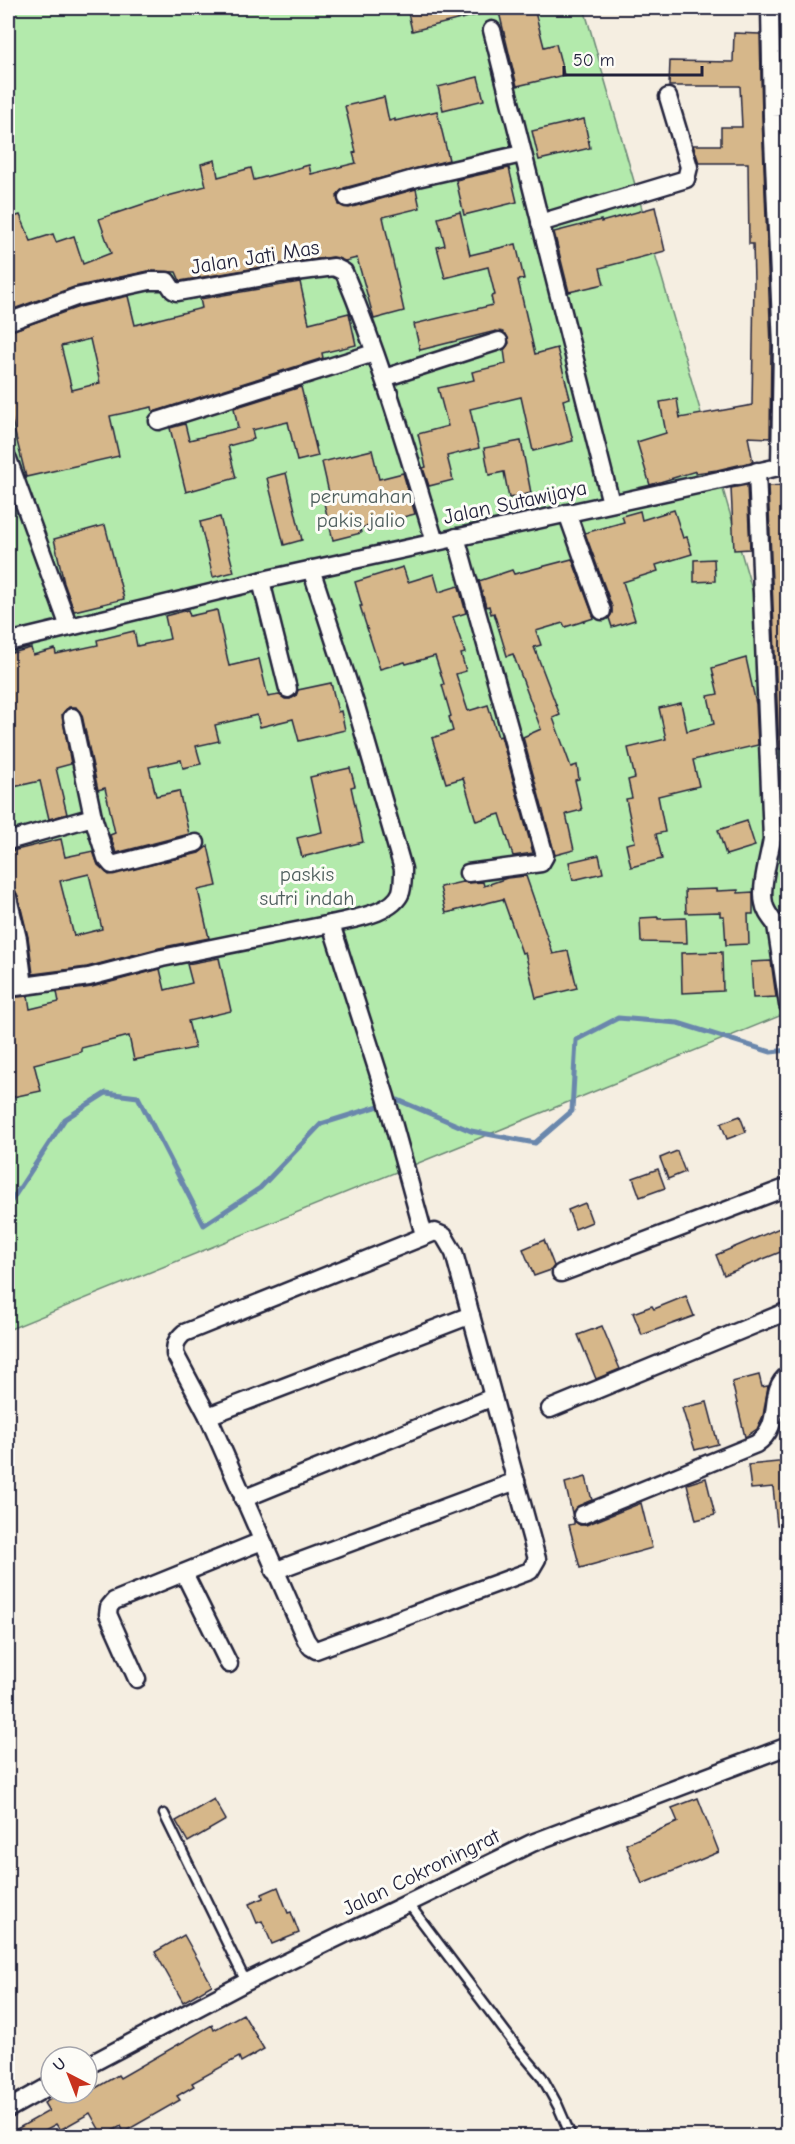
<svg xmlns="http://www.w3.org/2000/svg" width="795" height="2144" font-family="'Comic Neue',sans-serif">
	<style>
		.green { fill: #b3eaac; stroke: #6a8674; stroke-width: 1.5 }
		.lines { fill: none; stroke-linecap: round; stroke-linejoin: round }
		.stream { stroke: #6b87ac; stroke-width: 5 }
		.building { fill: #d6b78a; stroke: #22223b; stroke-width: 1.5; fill-rule: evenodd }
		.lane-casing { stroke: #22223b; stroke-width: 13 }
		.street-casing { stroke: #22223b; stroke-width: 21 }
		.lane { stroke: #fdfcf7; stroke-width: 8 }
		.street { stroke: #fdfcf7; stroke-width: 16 }
		.labels { text-anchor: middle; stroke-width: 6; stroke-linejoin: round; paint-order: stroke }
		.street-label { font-size: 21px; fill: #22223b; stroke: #fdfcf7 }
		.park-label { font-size: 21px; fill: #4e5e5d; stroke: #fdfcf7 }
	</style>
	<rect width="100%" height="100%" fill="#f5eee1"/>
	<filter id="ink" filterUnits="userSpaceOnUse"><feTurbulence type="fractalNoise" baseFrequency=".0167" numOctaves="2"/><feDisplacementMap in="SourceGraphic" scale="12" xChannelSelector="R" yChannelSelector="G"/><feConvolveMatrix kernelMatrix="1 2 1 2 8 2 1 2 1" color-interpolation-filters="sRGB"/></filter>
	<g filter="url(#ink)">
		<polygon class="green" points="8,8 584,8 787,711 787,1013 8,1330"/>
		<g class="lines">
			<polyline class="stream" points="8,1206 65,1119 106,1093 138,1097 204,1225 260,1188 321,1124 398,1100 471,1131 535,1143 572,1111 576,1040 618,1018 678,1023 771,1052 788,1050"/>
		</g>
		<g class="building">
			<polygon points="407,8 485,8 485,13 412,31"/>
			<polygon points="498,8 534,8 544,47 556,44 564,75 517,86"/>
			<polygon points="734,33 760,34 762,116 771,346 770,438 748,437 753,462 751,462 717,470 696,473 696,471 650,485 637,442 666,433 660,402 677,399 680,418 752,405 754,281 753,244 749,244 748,163 699,163 693,145 721,145 721,127 742,127 740,86 669,86 670,61 733,62"/>
			<polygon points="478,77 484,100 443,110 438,87"/>
			<polygon points="384,97 389,121 395,119 395,121 437,111 449,160 344,188 337,195 339,205 349,208 416,189 420,208 383,217 404,311 374,319 357,258 345,261 333,257 279,264 180,281 176,272 148,271 74,287 8,311 8,219 20,215 31,241 53,234 56,242 74,236 83,264 111,253 99,219 164,197 206,186 201,164 215,160 218,177 251,168 254,180 309,165 311,174 356,163 353,153 356,152 345,106"/>
			<polygon points="584,119 590,148 539,160 532,131"/>
			<polygon points="509,168 517,202 464,215 456,180"/>
			<polygon points="655,207 665,251 600,268 604,284 569,292 554,232 601,220 601,222"/>
			<polygon points="460,212 470,255 516,244 524,279 518,280 535,354 557,348 570,398 563,400 573,441 533,451 521,397 470,409 479,448 447,456 453,480 429,486 423,468 426,467 418,434 448,426 438,388 474,380 472,372 506,364 504,350 509,343 506,334 496,331 420,350 414,324 493,305 491,296 495,295 488,267 445,278 437,247 445,245 438,218"/>
			<path d="M 300,282 L 309,323 L 349,313 L 356,345 L 322,353 L 323,358 L 153,412 L 152,407 L 110,416 L 119,456 L 26,477 L 8,405 L 8,332 L 79,307 L 128,296 L 135,325 L 202,308 L 200,299 ZM 90,339 L 100,383 L 72,390 L 61,346 Z"/>
			<polygon points="301,387 318,456 297,461 288,422 252,430 254,439 228,446 236,478 186,492 170,428 185,424 189,440 238,428 234,408"/>
			<polygon points="521,441 531,493 509,498 504,472 489,475 484,448"/>
			<polygon points="372,450 379,479 403,473 415,514 360,528 361,533 333,540 323,499 330,497 322,462"/>
			<polygon points="286,473 302,540 284,545 267,478"/>
			<polygon points="747,485 750,549 734,550 731,488"/>
			<polygon points="788,485 788,749 779,749 768,486"/>
			<polygon points="674,510 683,538 687,537 692,554 656,565 658,571 623,582 635,620 612,627 609,618 612,613 612,607 585,533 624,522 622,516 640,511 642,520"/>
			<polygon points="220,517 234,572 213,577 200,522"/>
			<polygon points="105,525 124,599 74,611 64,583 54,539"/>
			<polygon points="572,559 594,618 565,627 563,623 536,631 541,645 534,647 560,715 553,718 571,767 577,765 579,779 575,780 582,810 566,814 574,850 555,855 523,737 541,729 513,654 507,656 494,613 491,614 489,606 486,607 479,581 512,570 514,574"/>
			<polygon points="714,559 715,581 694,582 694,560"/>
			<polygon points="403,567 408,582 434,574 439,592 458,586 459,587 466,613 453,617 465,653 461,654 466,671 456,674 468,711 488,705 498,737 501,736 533,853 513,856 500,814 476,821 463,778 446,783 432,738 453,731 449,717 451,716 442,685 444,684 435,656 406,664 405,662 380,669 360,606 362,606 355,582"/>
			<polygon points="188,610 190,616 217,610 229,666 259,659 268,697 279,695 285,699 290,699 296,696 298,690 331,683 338,712 341,711 345,730 299,741 293,719 260,727 257,715 215,725 219,741 196,746 201,764 183,768 181,760 149,767 156,796 179,791 189,834 116,853 110,835 115,833 105,788 98,790 82,715 76,707 69,707 62,714 71,764 56,768 67,814 49,819 40,781 9,788 8,781 8,654 31,648 33,655 55,649 56,654 98,645 97,640 134,631 137,646 170,639 165,616"/>
			<polygon points="746,658 756,704 758,745 693,760 699,786 658,796 665,832 656,834 662,859 631,867 626,844 635,842 626,799 632,798 628,780 635,778 628,748 666,739 659,708 681,703 687,731 714,724 708,696 718,694 712,668"/>
			<polygon points="350,768 355,786 351,787 363,842 302,857 297,838 322,832 310,777"/>
			<polygon points="747,821 755,846 726,855 718,830"/>
			<path d="M 61,839 L 65,857 L 93,851 L 98,865 L 109,875 L 199,853 L 208,846 L 217,886 L 198,890 L 209,938 L 159,948 L 87,967 L 33,974 L 28,937 L 18,896 L 15,890 L 8,888 L 8,852 ZM 89,874 L 102,929 L 74,936 L 60,881 Z"/>
			<polygon points="599,855 603,873 573,880 569,862"/>
			<polygon points="526,876 553,954 568,951 577,988 536,998 525,952 522,953 503,899 446,913 440,887 462,882 469,883 483,882 484,886 507,878"/>
			<polygon points="717,889 717,891 738,890 738,893 753,892 753,914 748,914 749,944 726,945 724,916 720,916 720,912 686,913 685,890"/>
			<polygon points="658,917 658,919 686,918 687,943 641,942 640,918"/>
			<polygon points="722,952 723,991 682,993 681,953"/>
			<polygon points="219,958 231,1011 188,1021 195,1048 134,1060 129,1036 81,1048 81,1052 34,1064 41,1091 8,1098 8,1033 13,1032 8,1010 8,998 28,996 30,1009 59,1002 57,992 92,987 160,969 165,990 192,983 187,964"/>
			<polygon points="771,961 776,997 753,998 751,962"/>
			<polygon points="740,1116 746,1132 727,1139 721,1123"/>
			<polygon points="677,1151 685,1172 668,1179 660,1158"/>
			<polygon points="658,1169 665,1188 640,1197 633,1178"/>
			<polygon points="585,1203 592,1222 575,1229 568,1210"/>
			<polygon points="782,1227 788,1241 788,1249 724,1275 716,1255"/>
			<polygon points="544,1240 554,1266 551,1270 534,1276 523,1249"/>
			<polygon points="686,1296 694,1316 642,1335 633,1313 652,1306 654,1309"/>
			<polygon points="602,1326 620,1369 596,1379 578,1335"/>
			<polygon points="759,1375 762,1387 768,1386 763,1416 757,1429 745,1437 732,1382"/>
			<polygon points="707,1402 718,1444 695,1450 682,1408"/>
			<polygon points="788,1461 788,1525 777,1525 773,1487 751,1489 748,1465"/>
			<polygon points="586,1477 592,1500 578,1506 572,1513 565,1483"/>
			<polygon points="706,1478 715,1515 696,1520 687,1484"/>
			<polygon points="641,1503 652,1548 580,1568 569,1525 574,1524 574,1521 580,1525 586,1525"/>
			<polygon points="698,1798 719,1852 642,1884 626,1844 678,1822 672,1808"/>
			<polygon points="214,1799 226,1820 188,1842 176,1821"/>
			<polygon points="278,1887 288,1913 291,1912 299,1933 272,1944 262,1921 257,1923 249,1904 263,1898 262,1894"/>
			<polygon points="184,1935 212,1985 183,2002 155,1952"/>
			<polygon points="243,2014 264,2049 241,2062 239,2057 192,2083 194,2086 177,2096 180,2100 124,2132 121,2126 103,2136 90,2113 60,2130 56,2124 34,2136 8,2136 8,2134 49,2111 44,2103 61,2093 87,2093 87,2090 92,2087 94,2089 118,2075 120,2078 212,2025 214,2030"/>
		</g>
		<g class="lines">
			<defs>
				<g id="lane">
					<polyline points="164,1814 246,1982"/>
					<polyline points="408,1903 516,2046 542,2077 558,2106 571,2136"/>
				</g>
				<g id="street">
					<polyline points="770,8 772,116 782,346 780,466"/>
					<polyline points="492,30 611,503"/>
					<polyline points="347,198 417,178 522,154"/>
					<polyline points="540,223 686,179 689,167 668,97"/>
					<path d="M 8,322 L 76,297 L 150,281 L 167,281 L 173,290 L 177,292 L 280,274 L 334,267 L 344,272 C 381,360 407,451 435,542"/>
					<polyline points="384,378 499,341"/>
					<polyline points="158,421 374,353"/>
					<polyline points="8,459 69,627"/>
					<path d="M 757,471 L 772,839 C 769,857 760,887 764,903 C 765,911 771,918 776,925 L 788,923"/>
					<polyline points="567,513 602,611"/>
					<polyline points="456,537 545,856 541,863 468,873"/>
					<path d="M 311,569 L 355,703 L 403,869 C 403,876 403,885 401,892 C 393,914 351,919 331,924 L 386,1097 L 424,1235"/>
					<polyline points="261,581 288,689"/>
					<polyline points="8,642 272,578 788,465"/>
					<polyline points="72,717 93,817"/>
					<polyline points="8,841 93,817 106,858 112,865 196,843"/>
					<polyline points="8,898 18,939 24,986 8,988"/>
					<polyline points="776,925 788,1005"/>
					<polyline points="24,986 89,977 162,958 331,924"/>
					<path d="M 435,1232 L 444,1236 L 454,1253 L 537,1559 L 530,1571 L 316,1650 L 311,1647 L 306,1640 L 208,1416 L 175,1354 C 175,1344 176,1340 184,1333 Z"/>
					<polyline points="561,1273 788,1187"/>
					<polyline points="550,1409 788,1311"/>
					<polyline points="208,1416 471,1315"/>
					<polyline points="243,1499 493,1397"/>
					<path d="M 582,1515 L 756,1444 C 785,1425 766,1391 788,1375"/>
					<polyline points="274,1571 516,1481"/>
					<polyline points="184,1573 229,1664"/>
					<polyline points="137,1679 108,1614 109,1607 114,1601 262,1541"/>
					<polyline points="87,2066 246,1982 532,1843 788,1746"/>
					<polyline points="8,2109 51,2085"/>
				</g>
			</defs>
			<use href="#lane" class="lane-casing"/>
			<use href="#street" class="street-casing"/>
			<use href="#lane" class="lane"/>
			<use href="#street" class="street"/>
		</g>
	</g>
	<g class="labels">
		<g class="street-label">
			<text transform="translate(255 257) rotate(-9)" y="7">Jalan Jati Mas</text>
			<text transform="translate(515 502) rotate(-12)" y="7">Jalan Sutawijaya</text>
			<text transform="translate(421 1872) rotate(-26)" y="7">Jalan Cokroningrat</text>
		</g>
		<g class="park-label">
			<text x="361" y="503">perumahan<tspan x="361" dy="24">pakis jalio</tspan></text>
			<text x="307" y="881">paskis<tspan x="307" dy="24">sutri indah</tspan></text>
		</g>
	</g>
	<rect width="795" height="2144" fill="none" stroke="#fdfcf7" stroke-width="30"/>
	<rect x="15" y="15" width="765" height="2114" fill="none" stroke="#22223b" stroke-width="2" filter="url(#ink)"/>
	<g transform="translate(69 2075) rotate(318)"><circle r="28" fill="#fdfcf7" stroke="#a5a5ac" stroke-width="1.5"/>
	<path d="M0-4.5L10 22L0 15L-10 22Z" fill="#c8321e"/>
	<text y="-9" font-size="16" font-weight="bold" text-anchor="middle" fill="#22223b">U</text>
	</g>
	<path d="M564 66v9h138v-9" fill="none" stroke="#22223b" stroke-width="3"/>
	<text x="573" y="66" font-size="18" fill="#22223b" stroke="#fdfcf7" stroke-width="4.5" paint-order="stroke">50 m</text>
</svg>
